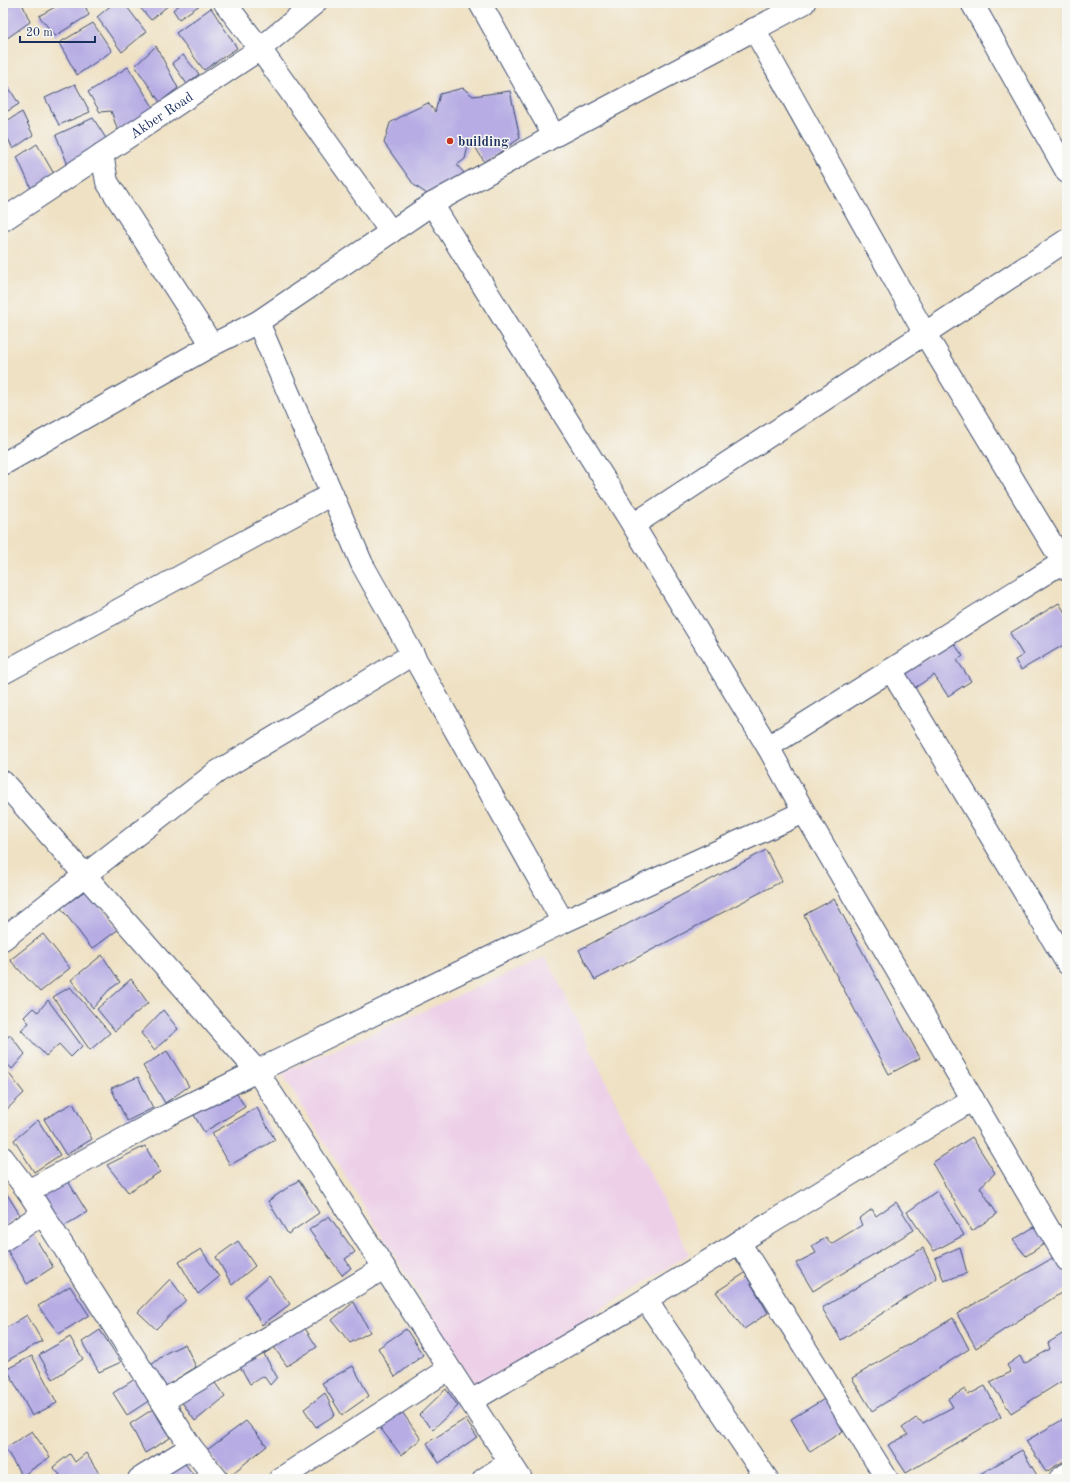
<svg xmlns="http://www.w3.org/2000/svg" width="1070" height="1482" font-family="'Old Standard TT',serif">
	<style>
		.built { fill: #edd0e8 }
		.building { fill: #b7ade4 }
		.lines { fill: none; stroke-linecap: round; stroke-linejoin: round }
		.minor-casing { stroke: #3b4a6d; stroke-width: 24 }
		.minor { stroke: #fff; stroke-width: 22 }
		.poi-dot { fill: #c8321e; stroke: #f6f6f2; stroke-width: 1.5 }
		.labels { text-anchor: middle; stroke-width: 3; stroke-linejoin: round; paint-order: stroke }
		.street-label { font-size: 14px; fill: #1b2f5e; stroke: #f6f6f2 }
		.poi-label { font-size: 14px; font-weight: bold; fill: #1b2f5e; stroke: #f6f6f2; text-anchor: start }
	</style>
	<rect width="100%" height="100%" fill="#f6f6f2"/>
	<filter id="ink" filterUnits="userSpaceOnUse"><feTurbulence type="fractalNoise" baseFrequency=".025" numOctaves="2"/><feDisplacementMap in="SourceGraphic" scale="8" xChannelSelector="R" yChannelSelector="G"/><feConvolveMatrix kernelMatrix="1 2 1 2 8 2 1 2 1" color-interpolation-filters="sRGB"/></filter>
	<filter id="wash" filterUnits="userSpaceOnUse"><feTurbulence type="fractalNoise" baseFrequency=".012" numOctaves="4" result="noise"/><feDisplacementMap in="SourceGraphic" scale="16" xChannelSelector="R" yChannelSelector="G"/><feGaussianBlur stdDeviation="0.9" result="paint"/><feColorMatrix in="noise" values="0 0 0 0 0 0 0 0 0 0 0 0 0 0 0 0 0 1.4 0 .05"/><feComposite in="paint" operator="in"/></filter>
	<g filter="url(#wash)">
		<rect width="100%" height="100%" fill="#efe1c3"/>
		<polygon class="built" points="546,957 689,1254 476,1387 282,1073"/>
		<g id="blocks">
			<g class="building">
				<polygon points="3,3 22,3 30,22 3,41"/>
				<polygon points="62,3 84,3 89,15 55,36 39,16"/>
				<polygon points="114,3 124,3 146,32 122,52 97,17"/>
				<polygon points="136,3 171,3 151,20"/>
				<polygon points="182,3 203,3 179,19 173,10"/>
				<polygon points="211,8 237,48 204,70 176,33"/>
				<polygon points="93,23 112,51 77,75 59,43"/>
				<polygon points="156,46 178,88 160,102 135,66"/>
				<polygon points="183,55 199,74 187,84 172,63"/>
				<polygon points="128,67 155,110 118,131 111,111 100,112 88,92"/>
				<polygon points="6,83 19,104 3,114 3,85"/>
				<polygon points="75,84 90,112 59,125 45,98"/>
				<polygon points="463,88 473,96 510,91 520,138 485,163 474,145 468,146 465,159 457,165 464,173 430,196 414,185 384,143 390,123 407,113 428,103 435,112 440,94"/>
				<polygon points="22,112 33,135 13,149 3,128 3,123"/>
				<polygon points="93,118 107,140 68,165 56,135"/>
				<polygon points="37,144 54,174 32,190 17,157"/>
				<polygon points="1059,603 1067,616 1067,643 1021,670 1015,660 1023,655 1010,633"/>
				<polygon points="953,642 963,656 957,660 971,681 948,696 934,675 913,689 903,675"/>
				<polygon points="766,850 782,881 595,980 579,950"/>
				<polygon points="86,890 119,929 92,949 61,908"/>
				<polygon points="834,899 920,1058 889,1074 804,915"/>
				<polygon points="43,934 70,968 40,992 10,960"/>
				<polygon points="102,955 120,982 109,990 93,1008 71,980"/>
				<polygon points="131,979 148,1003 115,1031 97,1009"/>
				<polygon points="70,987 110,1033 90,1050 53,997"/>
				<polygon points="48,1000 82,1046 71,1057 59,1044 46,1056 21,1030 29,1023 24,1017 33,1008 38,1012"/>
				<polygon points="163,1010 178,1029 154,1050 141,1033"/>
				<polygon points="10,1035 25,1054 12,1069 3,1059 3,1042"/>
				<polygon points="167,1051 189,1086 165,1103 143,1066"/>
				<polygon points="7,1071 24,1093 3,1113 3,1073"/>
				<polygon points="138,1077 153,1108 127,1121 111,1088"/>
				<polygon points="232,1086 245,1107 204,1132 191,1110"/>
				<polygon points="73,1103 92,1139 66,1155 44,1119"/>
				<polygon points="257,1108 275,1140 230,1165 212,1133"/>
				<polygon points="38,1120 60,1155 34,1172 14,1140"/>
				<polygon points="972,1137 995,1173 980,1187 997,1214 972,1231 932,1163"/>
				<polygon points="145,1146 160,1172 128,1192 107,1165"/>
				<polygon points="66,1178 87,1212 59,1229 38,1196"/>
				<polygon points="299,1180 319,1213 288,1234 268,1201"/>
				<polygon points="3,1188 20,1215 3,1227"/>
				<polygon points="937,1191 964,1235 934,1251 907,1212"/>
				<polygon points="896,1202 914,1230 813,1291 796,1263 816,1253 812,1246 826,1237 831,1244 862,1225 859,1219 872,1209 876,1216"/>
				<polygon points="329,1216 355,1252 345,1259 351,1268 342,1275 309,1230"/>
				<polygon points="1037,1225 1047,1242 1026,1256 1013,1240"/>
				<polygon points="31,1231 53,1267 27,1284 6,1248"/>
				<polygon points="238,1241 255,1266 232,1285 216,1257"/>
				<polygon points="960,1247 967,1273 944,1281 935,1258"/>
				<polygon points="923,1248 937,1278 841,1340 822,1308"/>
				<polygon points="201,1249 219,1277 198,1294 179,1262"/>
				<polygon points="1056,1256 1067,1277 1067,1289 976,1348 957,1314"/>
				<polygon points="745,1273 768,1313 744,1329 716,1292"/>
				<polygon points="269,1276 290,1304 262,1325 245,1296"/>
				<polygon points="170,1279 186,1300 156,1329 138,1312"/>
				<polygon points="70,1286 89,1315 59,1334 38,1306"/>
				<polygon points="354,1302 370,1332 350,1343 332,1320"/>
				<polygon points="27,1315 42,1341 3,1363 3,1330"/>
				<polygon points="953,1318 969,1349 872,1411 852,1378"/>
				<polygon points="301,1322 317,1347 287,1366 269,1340"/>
				<polygon points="406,1329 423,1355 395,1377 378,1348"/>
				<polygon points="100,1330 121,1362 99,1372 82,1342"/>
				<polygon points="1067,1331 1067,1378 1011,1413 990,1382 1011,1372 1007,1365 1020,1356 1024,1364 1050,1349 1048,1343"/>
				<polygon points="70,1337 83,1359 53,1379 39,1355"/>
				<polygon points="185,1344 196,1367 166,1386 149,1367 166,1353"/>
				<polygon points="250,1352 256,1358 264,1354 277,1377 270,1385 264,1376 250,1384 238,1363"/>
				<polygon points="32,1356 57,1403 32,1416 7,1369"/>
				<polygon points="353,1366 369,1396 342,1415 322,1383"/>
				<polygon points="210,1376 225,1397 195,1421 179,1398"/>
				<polygon points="135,1379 150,1400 127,1415 113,1393"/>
				<polygon points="985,1386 1001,1417 906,1473 888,1445 908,1435 902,1428 916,1418 923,1423 953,1407 948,1399 965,1389 968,1395"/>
				<polygon points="446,1389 458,1406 433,1429 419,1415"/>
				<polygon points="325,1393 335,1415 316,1427 304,1409"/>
				<polygon points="826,1398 843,1431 810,1452 791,1419"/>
				<polygon points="153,1409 170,1438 145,1453 130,1424"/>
				<polygon points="400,1409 421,1439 401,1455 378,1425"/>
				<polygon points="1067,1417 1067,1459 1046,1472 1026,1441"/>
				<polygon points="465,1419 477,1437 439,1463 427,1443"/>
				<polygon points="246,1421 267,1446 229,1476 207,1450"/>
				<polygon points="32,1431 50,1457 22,1476 5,1448"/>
				<polygon points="1022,1450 1038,1477 1035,1479 971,1479"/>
				<polygon points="86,1453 102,1478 100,1479 51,1479 60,1475 53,1467 70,1454 75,1462"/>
				<polygon points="181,1458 195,1477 192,1479 154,1479"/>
			</g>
		</g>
	</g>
	<g filter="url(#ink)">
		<use href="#blocks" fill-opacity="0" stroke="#3b4a6d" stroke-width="1"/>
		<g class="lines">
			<defs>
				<g id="minor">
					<polyline points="225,3 260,49 391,232"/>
					<polyline points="480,3 554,136"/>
					<polyline points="972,3 1067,172"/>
					<polyline points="754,29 925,334 1067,569"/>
					<polyline points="102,154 107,182 212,345"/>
					<polyline points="432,204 554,136 804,3"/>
					<path id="s1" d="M 3,220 L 260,49 L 315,3"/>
					<polyline points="258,322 362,564 563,922 804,812 768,747 633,525"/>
					<polyline points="3,464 212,345 258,322 432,204 633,525 1067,240"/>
					<polyline points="891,670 1067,963"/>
					<polyline points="3,673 332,494"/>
					<polyline points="768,747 1063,562"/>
					<polyline points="3,782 257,1071 563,922"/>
					<polyline points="804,812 1067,1260"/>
					<polyline points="3,939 217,772 413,654"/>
					<polyline points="3,1158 28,1191 191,1447 217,1479"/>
					<polyline points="28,1191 168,1115 257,1071 521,1479"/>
					<polyline points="3,1240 42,1214"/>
					<polyline points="739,1242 887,1479"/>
					<polyline points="647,1299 654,1312 767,1479"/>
					<polyline points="163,1401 384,1268"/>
					<polyline points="471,1401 630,1309 973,1099"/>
					<polyline points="139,1479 191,1447"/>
					<polyline points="280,1479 449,1369"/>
					<polyline points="484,1479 510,1462"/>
					<polyline points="1060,1479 1067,1474"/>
				</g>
			</defs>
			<use href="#minor" class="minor-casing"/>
			<use href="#minor" class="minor"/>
		</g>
	</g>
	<circle class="poi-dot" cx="450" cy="141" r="4"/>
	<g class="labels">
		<g class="street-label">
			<text dy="5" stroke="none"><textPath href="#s1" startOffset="190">Akber Road</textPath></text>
		</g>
		<g class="poi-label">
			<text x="458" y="146">building</text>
		</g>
	</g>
	<rect width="1070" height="1482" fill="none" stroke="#f6f6f2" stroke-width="16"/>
	<path d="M20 36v6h75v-6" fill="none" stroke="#1b2f5e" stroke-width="2"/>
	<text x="26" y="36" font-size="12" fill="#1b2f5e" stroke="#f6f6f2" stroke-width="3" paint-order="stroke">20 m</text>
</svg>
